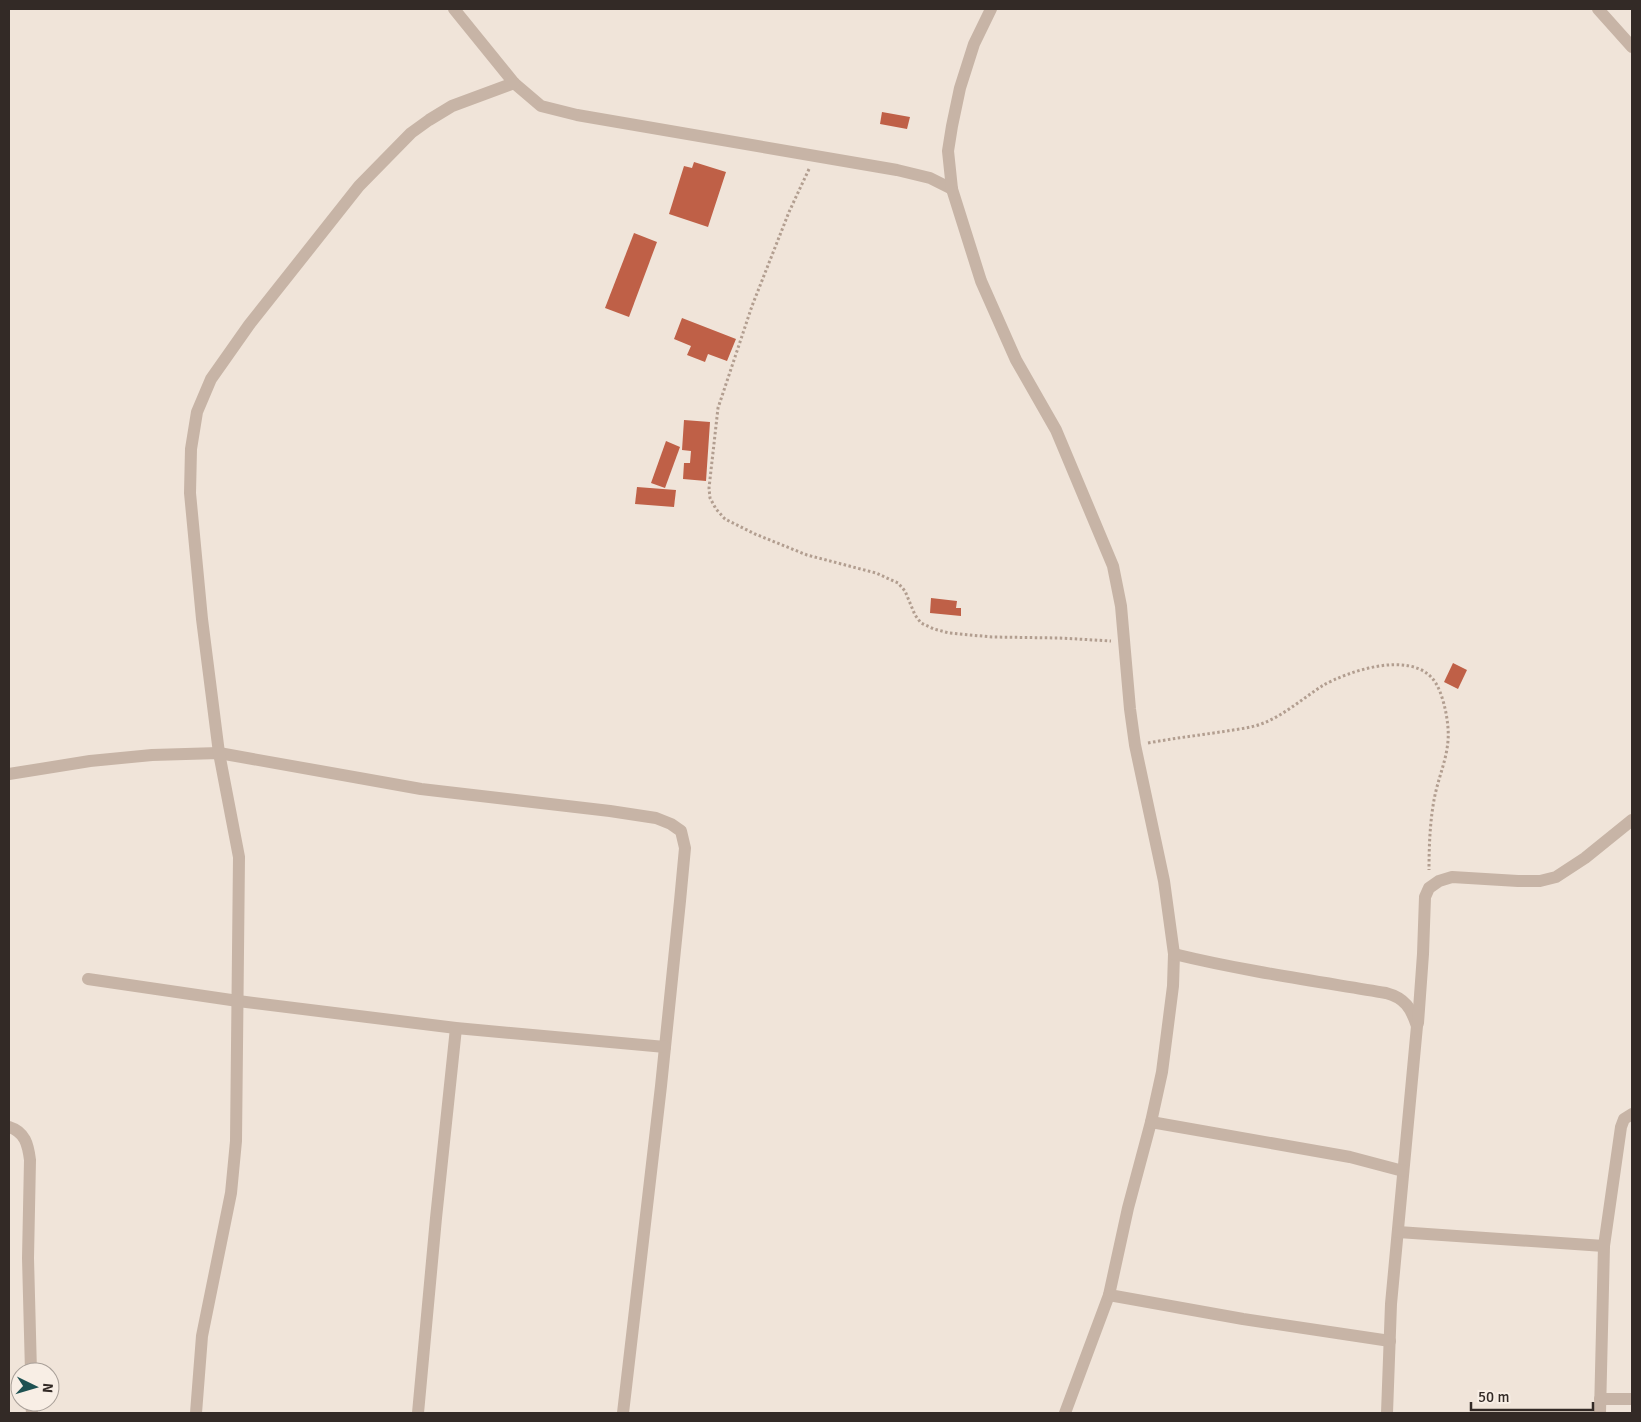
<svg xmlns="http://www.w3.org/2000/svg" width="1641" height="1422" font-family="Signika,sans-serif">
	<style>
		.building { fill: #bf6047 }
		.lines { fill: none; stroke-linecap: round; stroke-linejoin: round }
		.path { stroke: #b29e90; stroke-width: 3; stroke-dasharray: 2.5 2.5; stroke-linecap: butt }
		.minor { stroke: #c7b4a6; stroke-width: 12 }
	</style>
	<rect width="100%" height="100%" fill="#f0e4d9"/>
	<g class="building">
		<polygon points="882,112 910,117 907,129 880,124"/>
		<polygon points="694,162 726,172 708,227 669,214 684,166 692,168"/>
		<polygon points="634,233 657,242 629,317 605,308"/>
		<polygon points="682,318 736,339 727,361 708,354 705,362 687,355 691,346 674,339"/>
		<polygon points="684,420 710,422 706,481 683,479 684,463 690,463 691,451 682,450"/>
		<polygon points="666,441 680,447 665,488 651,483"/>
		<polygon points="637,487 676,490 674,507 635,504"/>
		<polygon points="931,598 957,601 956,608 961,608 961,616 930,613"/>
		<polygon points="1453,663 1467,670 1458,689 1444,682"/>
	</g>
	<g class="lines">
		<g class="path">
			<polyline points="809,169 789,212 752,306 718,408 709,488 710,498 716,509 725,519 755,534 807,555 876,573 898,583 905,591 915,615 921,623 934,629 949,633 992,637 1060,638 1111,641"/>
			<path d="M 1148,743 C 1175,738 1201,735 1227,731 C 1238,729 1250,728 1261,724 C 1283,716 1302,699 1322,686 C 1348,671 1408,651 1432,678 C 1442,689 1447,714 1448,728 C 1450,752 1440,772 1435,795 C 1430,819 1429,845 1429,870"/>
		</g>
		<g class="minor">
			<polyline points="454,9 514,83 541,106 577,115 897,170 930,178 952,189"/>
			<polyline points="991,9 974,44 960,88 952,126 948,151 952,189 981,281 1016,360 1056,430 1113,566 1121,606 1130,709 1135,745 1164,881 1174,954 1173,986 1162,1072 1151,1122 1128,1208 1109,1295 1065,1413"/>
			<polyline points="1598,9 1632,47"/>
			<polyline points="9,774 90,761 152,755 219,753 421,789 610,811 656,818 671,824 681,831 685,848 680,901 661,1086 623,1413"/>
			<path d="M 1174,954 C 1244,971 1315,981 1386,993 C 1405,998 1411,1008 1417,1026 L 1391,1304 L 1387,1413"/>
			<polyline points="88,979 238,1001 456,1028 665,1047"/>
			<polyline points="1418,1023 1423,954 1425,897 1429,888 1439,881 1452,877 1518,881 1540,881 1556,877 1585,858 1632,820"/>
			<polyline points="1151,1122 1350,1157 1403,1171"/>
			<path d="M 9,1127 C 25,1132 28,1144 30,1160 L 28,1258 L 31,1372"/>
			<polyline points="1398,1232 1604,1246"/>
			<polyline points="1109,1295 1243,1319 1390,1341"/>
			<polyline points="1600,1399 1632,1399"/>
			<polyline points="31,1402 32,1413"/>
			<polyline points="196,1413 202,1336 231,1193 236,1141 239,857 219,753 202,619 190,493 191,449 197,412 211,379 249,325 359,186 411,133 429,120 452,106 514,83"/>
			<polyline points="418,1413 436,1218 456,1028"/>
			<polyline points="1600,1413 1604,1246 1621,1127 1624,1119 1632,1114"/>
		</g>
	</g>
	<rect width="1641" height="1422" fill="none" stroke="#332a26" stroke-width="20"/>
	<g transform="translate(35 1387) rotate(95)"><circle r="24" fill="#f8eee5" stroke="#a9a099"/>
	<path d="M0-4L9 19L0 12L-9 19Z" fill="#1e5152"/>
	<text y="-8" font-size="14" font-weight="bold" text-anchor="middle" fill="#332a26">N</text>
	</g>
	<path d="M1471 1402v8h122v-8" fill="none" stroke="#332a26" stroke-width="2.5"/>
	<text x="1478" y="1402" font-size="15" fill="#332a26" stroke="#f8eee5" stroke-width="4" paint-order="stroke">50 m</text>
</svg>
